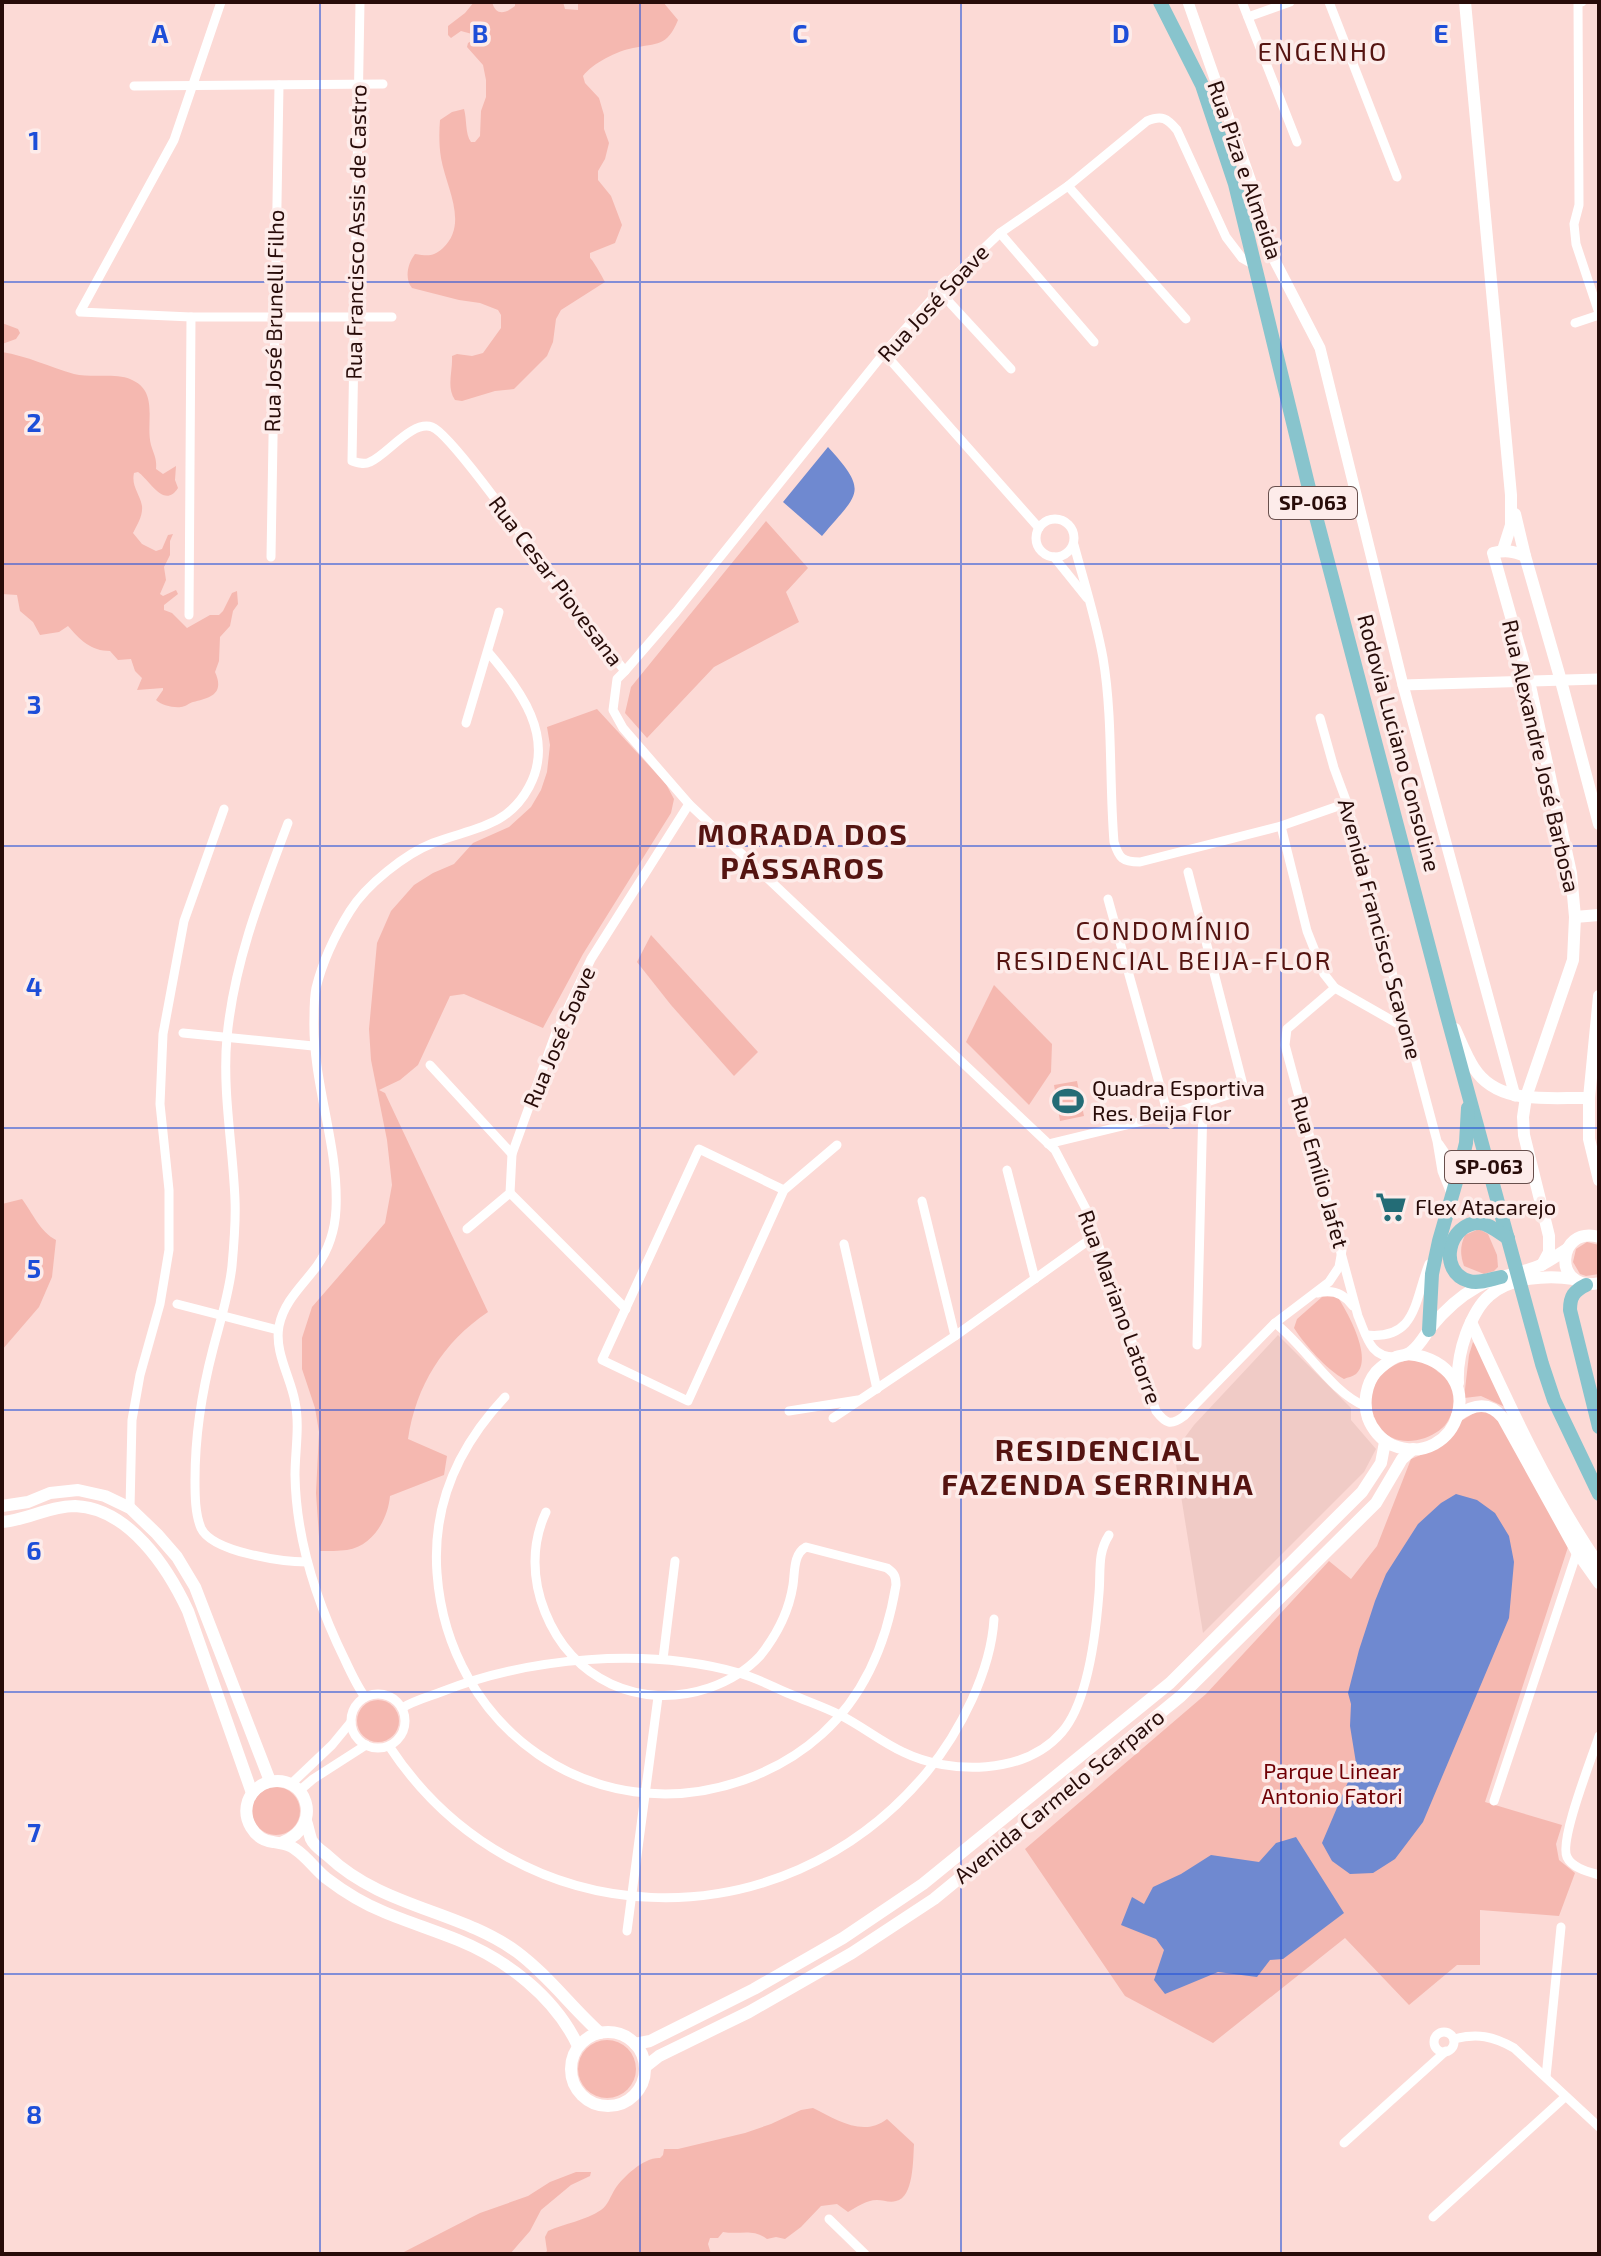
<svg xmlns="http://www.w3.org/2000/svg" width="1601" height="2256" font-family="'Exo 2',sans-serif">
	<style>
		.built { fill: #f0cbc6 }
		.green { fill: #f5b8b0 }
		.water { fill: #6f89d0 }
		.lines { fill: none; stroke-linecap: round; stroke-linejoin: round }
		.minor { stroke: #fff; stroke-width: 9 }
		.tertiary { stroke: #fff; stroke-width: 11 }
		.secondary { stroke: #fff; stroke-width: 12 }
		.primary { stroke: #88c4cd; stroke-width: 14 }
		.grid { fill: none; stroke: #1d4ed8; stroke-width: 2; stroke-opacity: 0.55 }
		.labels { text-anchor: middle; stroke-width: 7; stroke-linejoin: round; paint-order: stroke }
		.shield { fill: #fdecea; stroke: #684f4c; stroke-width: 2 }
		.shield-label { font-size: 20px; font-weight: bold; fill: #280c09 }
		.street-label { font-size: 22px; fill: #280c09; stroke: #fdecea }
		.poi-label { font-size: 22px; fill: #280c09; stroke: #fdecea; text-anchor: start }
		.park-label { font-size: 22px; fill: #700005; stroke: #fdecea }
		.quarter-label { font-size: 26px; letter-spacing: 2px; fill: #551411; stroke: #fdecea }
		.district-label { font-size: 30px; font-weight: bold; letter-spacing: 2px; fill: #551411; stroke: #fdecea }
		.grid-label { font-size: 26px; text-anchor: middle; font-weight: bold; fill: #1d4ed8; stroke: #fdecea; stroke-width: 7; stroke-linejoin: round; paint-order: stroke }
	</style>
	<rect width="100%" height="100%" fill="#fcdad6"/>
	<polygon class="built" points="1278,1335 1351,1408 1351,1420 1376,1449 1364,1472 1203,1633 1174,1452 1194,1425"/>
	<g class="green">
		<path d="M 474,2 L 492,2 C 496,16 505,14 515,6 L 515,2 L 563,2 L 565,9 L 578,10 L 578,2 L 663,2 L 678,20 C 667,47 657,43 633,48 C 617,51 593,63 583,76 L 585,83 L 599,98 L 604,115 L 604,129 L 609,143 L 605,159 L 598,171 L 598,180 L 611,196 L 622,225 L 615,243 L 590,253 L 590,258 C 593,260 603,278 605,282 L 561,310 L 556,319 L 553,342 L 547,356 L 514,389 L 495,391 L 462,401 L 455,400 C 446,387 453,371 452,356 L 457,354 L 472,356 L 483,353 L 501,328 L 501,315 L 498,310 L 480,303 L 459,300 L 412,288 C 404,278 408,263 415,254 C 428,256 433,257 443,248 C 469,224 446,187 441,158 C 439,146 439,133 440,120 L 452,112 L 464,109 C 467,119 465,134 471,142 L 475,142 L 480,136 L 481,111 L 486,97 L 486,80 L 483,65 L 467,47 L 468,43 L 473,40 L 472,34 L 461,31 L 451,38 L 448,35 L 448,26 L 465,13 Z"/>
		<polygon points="2,323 18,329 20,333 16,339 2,344"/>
		<path d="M 2,352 C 27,356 50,367 74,374 C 90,378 117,373 130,379 C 160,391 145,422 151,445 C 154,455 157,459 156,469 L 163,474 L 176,466 L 175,480 L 178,488 C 164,510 149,479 138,472 L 134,473 C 131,486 140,494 142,506 C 143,516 137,525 133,533 L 142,544 L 156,551 L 162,549 L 168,535 L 173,534 L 170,541 L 170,555 L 164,567 L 166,580 L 160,594 L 163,596 L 176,590 L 178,594 L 164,605 L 164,610 L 172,613 L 187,628 L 210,615 L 219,615 L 223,611 L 232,593 L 237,591 L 238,604 L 233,611 L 230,626 L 220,637 L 219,661 L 215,672 C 225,694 210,698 193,702 C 189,703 185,707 181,707 C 173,708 161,705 156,700 L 163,690 L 163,688 L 137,690 L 142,678 L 135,671 L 131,659 L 118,660 L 110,651 C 91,651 80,640 68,626 L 59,632 L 40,635 L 33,622 L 20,611 L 17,595 L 2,594 Z"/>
		<polygon points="766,521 808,568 786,592 799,622 714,667 647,738 625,713 631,687"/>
		<path d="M 597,709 L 666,784 L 674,799 L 671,813 L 583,954 L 543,1028 L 464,994 L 450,996 L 418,1065 L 400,1080 L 379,1090 L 385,1093 L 488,1312 C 443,1342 416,1386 408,1439 L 447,1456 L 444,1475 L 390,1496 C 388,1519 373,1546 347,1550 C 339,1551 329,1551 320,1551 L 316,1493 L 319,1432 L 315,1408 L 302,1369 L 302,1338 L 312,1307 L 385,1223 L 392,1185 L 387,1140 L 371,1060 L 369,1029 L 377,943 L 391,911 L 414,885 L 433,873 L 454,864 L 473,843 L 509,827 L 531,807 L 541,790 L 547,772 L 550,745 L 547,727 Z"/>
		<polygon points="651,935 758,1052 734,1076 671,1005 637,962"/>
		<polygon points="994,985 1052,1044 1051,1072 1029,1105 966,1042"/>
		<polygon points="1077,1081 1084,1116 1060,1121 1054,1085"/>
		<path d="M 22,1199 C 32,1212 40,1232 56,1240 L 52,1277 L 39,1307 L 2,1350 L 2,1204 Z"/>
		<path d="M 1479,1229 L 1488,1234 L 1497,1255 L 1498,1267 L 1494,1271 L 1484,1274 L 1464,1266 C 1460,1254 1460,1246 1465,1235 Z"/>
		<polygon points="1587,1242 1599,1245 1599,1274 1586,1276 1580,1274 1573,1262 1576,1249"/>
		<path d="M 1337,1296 C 1347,1311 1374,1359 1356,1374 C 1352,1377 1348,1377 1344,1379 C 1326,1369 1305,1345 1294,1328 L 1297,1319 L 1322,1297 Z"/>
		<polygon points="1473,1342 1478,1349 1505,1407 1481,1396 1464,1398 1469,1355"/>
		<path d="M 1404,1361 C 1411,1361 1421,1360 1428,1363 C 1431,1364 1435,1369 1437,1371 C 1441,1374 1448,1379 1451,1384 C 1457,1394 1454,1410 1449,1419 C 1444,1429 1435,1434 1425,1438 C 1369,1457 1347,1380 1404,1361 Z"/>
		<polygon points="1479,1410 1488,1411 1498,1418 1569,1544 1485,1802 1562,1825 1556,1844 1559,1860 1575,1873 1559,1916 1480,1910 1480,1965 1457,1965 1409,2005 1345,1938 1213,2043 1125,1996 1025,1849 1206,1694 1329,1561 1351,1579 1377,1546 1411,1459 1435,1449 1461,1421"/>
		<circle cx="378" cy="1721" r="21"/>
		<circle cx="276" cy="1811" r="24"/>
		<circle cx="607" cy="2069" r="29"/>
		<path d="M 813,2108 C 836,2119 863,2138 887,2119 L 914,2144 C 913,2158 914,2198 896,2201 C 890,2203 883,2200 877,2200 C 866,2200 857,2207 848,2212 L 837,2204 L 821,2206 L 801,2227 L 785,2239 L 776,2237 L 767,2239 C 753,2228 740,2235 723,2232 L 718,2238 L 710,2238 L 708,2244 L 711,2254 L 544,2254 L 547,2251 L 545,2237 L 548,2231 C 565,2223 585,2221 601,2210 C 608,2205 610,2197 615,2189 C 623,2177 644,2157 660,2158 L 663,2155 L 664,2149 L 678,2149 L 745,2133 L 771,2124 L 801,2110 Z"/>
		<polygon points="576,2172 591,2172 590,2176 571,2185 541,2210 530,2231 510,2254 400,2254 480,2213 528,2196 550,2182"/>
	</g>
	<g class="water">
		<path d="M 828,447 C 870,493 858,493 822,536 L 783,502 Z"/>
		<polygon points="1456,1494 1477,1500 1495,1513 1509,1536 1514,1562 1509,1618 1423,1822 1395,1859 1373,1873 1350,1874 1332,1861 1322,1843 1356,1763 1350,1726 1351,1704 1348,1693 1359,1650 1375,1601 1386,1574 1418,1524 1441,1503"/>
		<polygon points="1296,1837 1344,1913 1283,1959 1270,1960 1257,1977 1218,1972 1165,1994 1154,1980 1164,1950 1156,1939 1121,1925 1132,1897 1144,1904 1153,1887 1181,1874 1211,1855 1259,1862 1276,1843"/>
	</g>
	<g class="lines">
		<g class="minor">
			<polyline points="221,2 174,140 80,312 191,317 392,317"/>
			<path d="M 360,2 L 352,461 C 358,463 364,465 370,462 C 387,455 412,420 432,427 C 453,434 554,581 575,608 C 592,629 608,650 625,671 L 617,679 L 613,710 L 623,728 L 689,804 L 1055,1150 L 1086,1209 L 1156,1411 C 1166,1424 1171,1426 1184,1416 L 1275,1323 L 1329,1282 L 1339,1267 L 1342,1250"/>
			<polyline points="1242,2 1297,142"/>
			<polyline points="1329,2 1397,177"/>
			<polyline points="1582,2 1578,3 1579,205 1574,224 1576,244 1599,313"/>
			<polyline points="1248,17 1290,2"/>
			<polyline points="134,86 383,84"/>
			<polyline points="1068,186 1186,319"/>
			<polyline points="1000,233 1094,342"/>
			<polyline points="939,291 1011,369"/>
			<polyline points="1575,323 1599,315"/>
			<polyline points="884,353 1039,528"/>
			<circle cx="1055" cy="538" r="19"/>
			<path d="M 1074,545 C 1084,582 1096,619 1103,658 C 1113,718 1109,781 1114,842 C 1119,858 1122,862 1140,862 L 1281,826 L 1347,803"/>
			<polyline points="271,557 279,85"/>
			<polyline points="1054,557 1087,598"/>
			<polyline points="189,615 191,317"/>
			<path d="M 625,671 L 676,612 L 884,353 L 939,291 L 1000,233 L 1068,186 L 1147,121 C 1162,115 1167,118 1177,130 L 1226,237 L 1242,258 L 1256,266"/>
			<polyline points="1320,718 1334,768 1347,803 1437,1141 1442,1171 1452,1196"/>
			<polyline points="466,723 499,612"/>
			<path d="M 288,823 C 262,892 234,962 227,1037 C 222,1091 233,1146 235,1200 C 236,1222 234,1244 232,1266 C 229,1294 220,1322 213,1349 C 202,1391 195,1436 195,1480 C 195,1495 195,1514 201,1528 C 212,1552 283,1562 307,1562"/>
			<polyline points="1281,826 1307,931 1324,974 1335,988 1407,1029"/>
			<polyline points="1108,899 1168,1115"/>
			<path d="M 1335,988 L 1287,1029 L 1285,1045 L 1358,1316 C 1367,1337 1370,1358 1396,1357"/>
			<polyline points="183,1033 313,1046"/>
			<polyline points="430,1065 512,1154"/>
			<polyline points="1048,1144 1168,1115 1240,1091 1243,1085 1188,872"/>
			<polyline points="1439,1144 1450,1160 1460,1168"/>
			<polyline points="1007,1170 1035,1279"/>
			<polyline points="784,1190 699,1149 602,1360 688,1401 784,1190 837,1145"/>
			<polyline points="510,1193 626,1309"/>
			<polyline points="922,1201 955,1336"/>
			<polyline points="467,1229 510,1193 512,1154 555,1035 591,959 689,804"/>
			<polyline points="844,1244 877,1389"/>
			<path d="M 1318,1293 C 1332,1289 1344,1294 1353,1306"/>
			<polyline points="177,1304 278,1330"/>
			<path d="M 1275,1323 C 1305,1346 1332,1393 1365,1406"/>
			<path d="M 1366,1335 C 1417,1340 1414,1301 1429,1264"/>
			<polyline points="1197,1345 1203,1104"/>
			<path d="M 505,1397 C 459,1446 432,1505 437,1573 C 448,1728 594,1833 744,1780 C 772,1770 800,1754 822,1734 C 865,1695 887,1640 896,1585 C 896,1576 894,1573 887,1568 L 806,1547 C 793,1554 795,1572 793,1585 C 789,1611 776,1636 760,1656 C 745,1672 729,1681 709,1688 C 640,1711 572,1680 545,1612 C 532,1580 531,1544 546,1512"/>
			<polyline points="789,1411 858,1400"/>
			<polyline points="833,1418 955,1336 1096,1235"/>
			<polyline points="130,1508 132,1420 140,1375 160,1304 169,1250 169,1190 160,1104 163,1034 184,921 224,809"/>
			<polyline points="663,1659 675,1561"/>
			<circle cx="378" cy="1721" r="27"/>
			<path d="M 365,1697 C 357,1686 351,1673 345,1660 C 317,1603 296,1540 295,1475 C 295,1451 300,1426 295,1402 C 291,1378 274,1352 279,1326 C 284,1301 303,1285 317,1266 C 329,1249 335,1230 336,1209 C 339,1144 312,1083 314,1018 C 314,1008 314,997 316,988 C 323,960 335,935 350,911 C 366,885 405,854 433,843 C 472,828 507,828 529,787 C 556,737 520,689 488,652"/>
			<path d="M 402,1708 C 413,1701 428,1697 441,1692 C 529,1657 647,1647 739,1673 C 757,1678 773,1687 790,1694 C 806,1701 824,1707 840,1715 C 862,1726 881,1742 903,1752 C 950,1775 1025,1775 1062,1732 C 1088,1702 1096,1632 1099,1593 C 1101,1571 1097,1554 1109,1535"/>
			<path d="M 1599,1736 C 1592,1758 1559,1840 1567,1857 C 1572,1868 1589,1872 1599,1875"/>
			<path d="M 389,1746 C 516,1939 781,1948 927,1772 C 960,1732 991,1671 994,1619"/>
			<polyline points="291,1784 332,1745 351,1722"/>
			<polyline points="299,1791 313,1779 366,1745"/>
			<polyline points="1494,1801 1577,1552"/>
			<polyline points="627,1931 658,1697"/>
			<circle cx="1444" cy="2042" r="10"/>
			<path d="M 1454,2039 C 1477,2033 1493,2036 1514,2048 L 1599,2127"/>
			<polyline points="1546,2077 1561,1927"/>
			<polyline points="1344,2143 1446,2051"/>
			<polyline points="1433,2217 1565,2097"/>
			<polyline points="829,2219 865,2254"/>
		</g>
		<g class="tertiary">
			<polyline points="1188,2 1256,196 1274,259 1320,348 1403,685 1515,1096"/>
			<polyline points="1403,685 1599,679"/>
		</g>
		<g class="secondary">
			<polyline points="1465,2 1511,495 1511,525 1503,550"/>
			<polyline points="1515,514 1525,556 1561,681 1599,824"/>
			<path d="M 1525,556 C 1513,551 1505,550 1493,553 L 1529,681 L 1571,873 L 1575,917 L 1573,960 L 1526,1097 L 1523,1117 L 1524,1135 L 1549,1236 L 1549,1252 L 1542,1265"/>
			<polyline points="1575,917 1599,915"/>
			<polyline points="1599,996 1589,1098 1589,1139 1599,1180"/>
			<path d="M 1455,1029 C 1461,1042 1466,1056 1474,1068 C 1498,1106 1550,1097 1589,1098"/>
			<path d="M 1599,1237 C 1556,1225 1552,1293 1599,1283"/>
			<path d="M 1471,1322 C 1509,1405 1547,1489 1599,1565"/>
			<path d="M 1410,1354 C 1495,1367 1458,1472 1392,1445 C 1381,1440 1372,1429 1368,1418 C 1363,1403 1366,1384 1376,1372 C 1382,1366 1388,1361 1396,1357 C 1402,1355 1407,1356 1412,1351 C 1420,1345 1425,1335 1431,1327 C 1444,1311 1459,1297 1477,1287 C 1497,1276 1520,1274 1541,1265 C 1550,1261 1559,1254 1567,1249"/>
			<path d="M 1458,1383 C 1457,1365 1460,1351 1466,1334 C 1471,1321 1478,1305 1489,1296 C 1509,1277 1548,1275 1574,1279"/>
			<path d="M 1457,1416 C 1474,1404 1489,1401 1503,1418 L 1577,1552 L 1599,1583"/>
			<polyline points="2,1506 28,1502 50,1493 78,1490 105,1496 130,1508 157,1534 177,1557 195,1587 270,1781"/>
			<path d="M 2,1522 C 27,1520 49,1506 75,1506 C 129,1508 168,1568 188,1611 L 252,1793"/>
			<path d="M 306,1821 C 308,1827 309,1833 311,1839 C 314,1846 322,1851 328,1856 C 383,1908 459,1910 517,1952 C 549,1976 570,2006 600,2033"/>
			<path d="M 283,1842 C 325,1825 306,1773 269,1782 C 260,1784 251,1792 248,1801 C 242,1819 254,1840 273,1842 C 282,1844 287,1843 295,1849 C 307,1857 315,1869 326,1878 C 343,1891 364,1904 384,1912 C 408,1922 433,1930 458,1940 C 507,1960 555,1997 578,2046"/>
			<circle cx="608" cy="2069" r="37"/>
			<polyline points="635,2044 650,2041 754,1989 843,1938 923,1884 1170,1683 1362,1492 1381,1463 1385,1442"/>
			<polyline points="645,2067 659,2056 749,2012 852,1953 934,1899 1181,1696 1376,1503 1402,1459 1413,1449"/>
		</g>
		<g class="primary">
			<polyline points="1160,2 1202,85 1235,184 1314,509 1446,1012 1542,1364 1554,1400 1599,1494"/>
			<path d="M 1501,1277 C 1491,1279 1479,1284 1469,1281 C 1437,1272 1448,1222 1480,1223 C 1489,1224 1500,1233 1508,1238"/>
			<path d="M 1586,1285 C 1574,1291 1570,1296 1570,1310 L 1599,1427"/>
			<polyline points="1429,1330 1432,1274 1439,1241 1460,1168 1466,1143 1468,1108"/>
		</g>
	</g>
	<path class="grid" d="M 320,2 L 320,2254M 640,2 L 640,2254M 961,2 L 961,2254M 1281,2 L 1281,2254M 2,282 L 1599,282M 2,564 L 1599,564M 2,846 L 1599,846M 2,1128 L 1599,1128M 2,1410 L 1599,1410M 2,1692 L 1599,1692M 2,1974 L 1599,1974"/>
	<defs>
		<symbol id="stadium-bare" viewBox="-9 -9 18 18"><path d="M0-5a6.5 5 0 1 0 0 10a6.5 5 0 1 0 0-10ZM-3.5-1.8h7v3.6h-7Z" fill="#236c76" stroke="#fdecea" stroke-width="2.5" paint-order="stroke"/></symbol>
		<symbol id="supermarket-bare" viewBox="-9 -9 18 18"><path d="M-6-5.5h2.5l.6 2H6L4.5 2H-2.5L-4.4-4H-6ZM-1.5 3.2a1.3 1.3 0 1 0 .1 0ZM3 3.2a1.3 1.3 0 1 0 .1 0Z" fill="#236c76" stroke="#fdecea" stroke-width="2.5" paint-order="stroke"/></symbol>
	</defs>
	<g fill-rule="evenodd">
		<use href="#stadium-bare" x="1046" y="1079" width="44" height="44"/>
		<use href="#supermarket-bare" x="1369" y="1185" width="44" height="44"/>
	</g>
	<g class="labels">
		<g class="shield">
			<rect x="1269" y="487" width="88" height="32" rx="6"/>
			<rect x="1445" y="1151" width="88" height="32" rx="6"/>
		</g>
		<g class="shield-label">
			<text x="1313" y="510">SP-063</text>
			<text x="1489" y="1174">SP-063</text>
		</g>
		<g class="street-label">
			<text transform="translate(1245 170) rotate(71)" y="8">Rua Piza e Almeida</text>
			<text transform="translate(356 232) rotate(-89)" y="8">Rua Francisco Assis de Castro</text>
			<text transform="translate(933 303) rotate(-47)" y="8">Rua José Soave</text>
			<text transform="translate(274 321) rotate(-89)" y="8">Rua José Brunelli Filho</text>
			<text transform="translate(556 581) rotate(53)" y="8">Rua Cesar Piovesana</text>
			<text transform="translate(1399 743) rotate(75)" y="8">Rodovia Luciano Consoline</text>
			<text transform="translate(1541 756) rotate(77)" y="8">Rua Alexandre José Barbosa</text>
			<text transform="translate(1380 929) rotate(75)" y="8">Avenida Francisco Scavone</text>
			<text transform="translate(559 1037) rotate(-67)" y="8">Rua José Soave</text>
			<text transform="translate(1320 1172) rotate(74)" y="8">Rua Emílio Jafet</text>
			<text transform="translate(1120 1307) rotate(70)" y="8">Rua Mariano Latorre</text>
			<text transform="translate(1059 1796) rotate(-39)" y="8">Avenida Carmelo Scarparo</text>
		</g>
		<g class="poi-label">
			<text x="1092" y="1096">Quadra Esportiva<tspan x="1092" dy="25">Res. Beija Flor</tspan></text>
			<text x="1415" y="1215">Flex Atacarejo</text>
		</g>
		<g class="park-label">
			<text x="1332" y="1779">Parque Linear<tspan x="1332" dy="25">Antonio Fatori</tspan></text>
		</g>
		<g class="quarter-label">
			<text x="1323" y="61">ENGENHO</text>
			<text x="1164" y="940">CONDOMÍNIO<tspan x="1164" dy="30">RESIDENCIAL BEIJA-FLOR</tspan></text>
		</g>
		<g class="district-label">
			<text x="803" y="845">MORADA DOS<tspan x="803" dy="34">PÁSSAROS</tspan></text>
			<text x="1098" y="1461">RESIDENCIAL<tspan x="1098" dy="34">FAZENDA SERRINHA</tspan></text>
		</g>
	</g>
	<g class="grid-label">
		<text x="160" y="43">A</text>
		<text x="480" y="43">B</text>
		<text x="800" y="43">C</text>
		<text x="1121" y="43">D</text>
		<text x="1441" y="43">E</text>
		<text x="34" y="150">1</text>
		<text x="34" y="432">2</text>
		<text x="34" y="714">3</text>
		<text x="34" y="996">4</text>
		<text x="34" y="1278">5</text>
		<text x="34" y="1560">6</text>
		<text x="34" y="1842">7</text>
		<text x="34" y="2124">8</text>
	</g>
	<rect width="1601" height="2256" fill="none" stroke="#280c09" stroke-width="8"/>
</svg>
